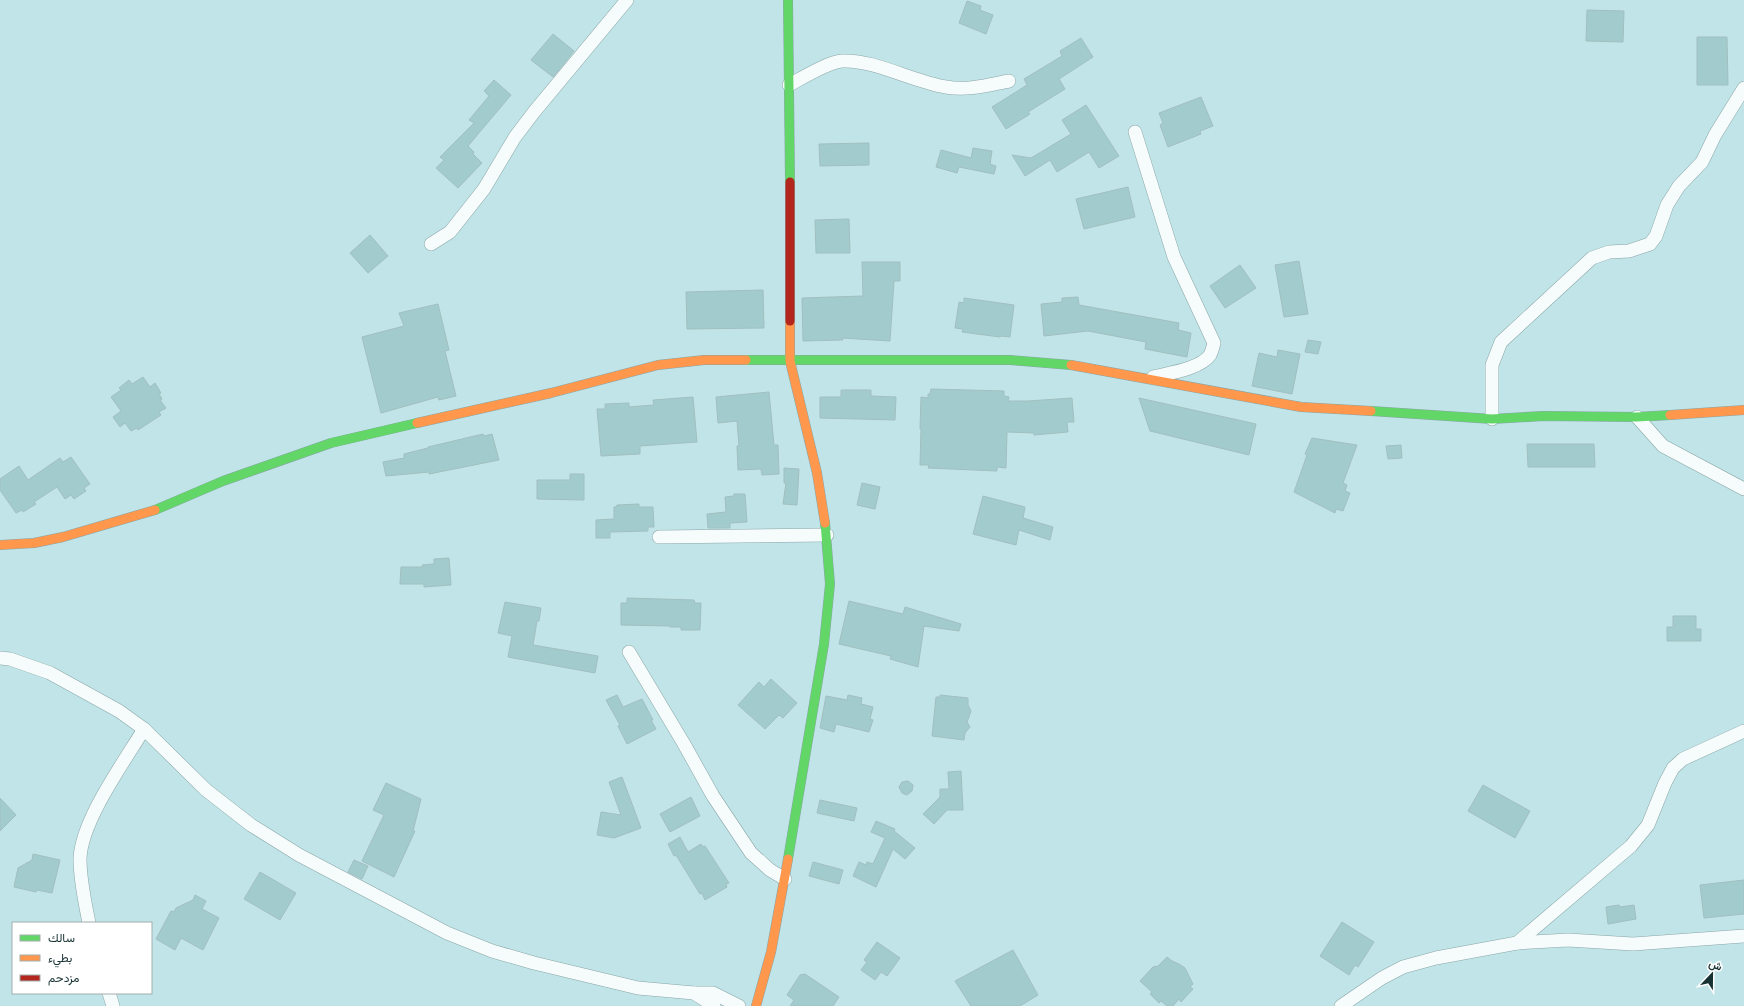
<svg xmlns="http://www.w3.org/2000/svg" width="1744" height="1006" font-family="'Crimson Pro',Vazirmatn,serif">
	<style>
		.building { fill: #a2cbce; stroke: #a2bfc0 }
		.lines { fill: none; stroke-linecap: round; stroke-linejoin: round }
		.street-casing { stroke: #89a6a8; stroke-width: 14 }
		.fast-casing { stroke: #89a6a8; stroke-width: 10 }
		.slow-casing { stroke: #89a6a8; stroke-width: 10 }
		.jam-casing { stroke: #89a6a8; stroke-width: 10 }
		.street { stroke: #f6fbfb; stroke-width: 13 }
		.fast { stroke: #63d668; stroke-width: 9 }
		.slow { stroke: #ff974d; stroke-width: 9 }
		.jam { stroke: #b3261e; stroke-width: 9 }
	</style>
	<rect width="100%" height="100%" fill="#c0e4e7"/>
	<g class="building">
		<polygon points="967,1 981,6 980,10 993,15 986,34 959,23"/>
		<polygon points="1587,10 1624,11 1623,42 1586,41"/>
		<polygon points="553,34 574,51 553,77 531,60"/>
		<polygon points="1697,37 1727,37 1728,85 1697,85"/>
		<polygon points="1081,38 1093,57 1059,79 1065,89 1028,112 1030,114 1006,129 992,107 1027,85 1024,79 1062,56 1060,51"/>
		<polygon points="494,80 511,95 468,146 474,152 473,154 482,163 458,188 436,168 444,160 440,157 474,123 469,120 489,96 484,91"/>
		<polygon points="1201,97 1213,126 1200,131 1201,134 1168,147 1160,125 1163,123 1159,113"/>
		<polygon points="1086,105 1119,156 1099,168 1089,152 1057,172 1050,160 1025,176 1012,155 1031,158 1071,134 1062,120"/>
		<polygon points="869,143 869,165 820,166 819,144"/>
		<polygon points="973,148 992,151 990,164 996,166 994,174 959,167 957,173 936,167 941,150 971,158"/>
		<polygon points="1128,187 1135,217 1084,229 1076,199"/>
		<polygon points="849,219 850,253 816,253 815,220"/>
		<polygon points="370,235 388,256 368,273 350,253"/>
		<polygon points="1299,261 1308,314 1284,317 1275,265"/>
		<polygon points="862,262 900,262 900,281 894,281 890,341 842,338 843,340 803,341 802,298 863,296"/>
		<polygon points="1240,265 1256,288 1225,308 1210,286"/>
		<polygon points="763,290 764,328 687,329 686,292"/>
		<polygon points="1078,297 1079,305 1179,323 1178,330 1191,333 1187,357 1145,349 1146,342 1088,331 1044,336 1041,304 1062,302 1062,298"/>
		<polygon points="964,298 1014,305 1010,337 1001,336 1000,337 962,332 963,329 955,328 959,302 964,303"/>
		<polygon points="438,304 449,350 445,351 456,396 439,400 438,397 381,413 362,337 404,326 399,313"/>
		<polygon points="1308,340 1321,342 1318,354 1305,352"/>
		<polygon points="1278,350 1300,354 1292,394 1252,386 1259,353 1277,357"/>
		<polygon points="143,377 150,387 155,383 161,393 159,394 162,399 160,400 166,408 159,412 161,415 138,430 137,428 131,431 125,423 120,427 113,417 121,411 111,397 121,390 119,388 129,380 132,384"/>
		<polygon points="931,389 1004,391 1004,396 1009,397 1008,401 1028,401 1072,398 1074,422 1067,422 1068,432 1034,435 1034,433 1007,432 1006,468 997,467 997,471 928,468 929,465 920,465 921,429 920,429 921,397 928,398 928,394 930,394"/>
		<polygon points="841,390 871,390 871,396 896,397 895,420 820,418 820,397 841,397"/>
		<polygon points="769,392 774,445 778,445 779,474 762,475 761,469 738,470 737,446 739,446 737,421 718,423 716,397"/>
		<polygon points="693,397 697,442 640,446 640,454 601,456 597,409 605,409 605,404 629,403 629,407 654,405 653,400"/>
		<polygon points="1139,398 1256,424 1249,455 1150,431"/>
		<polygon points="483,434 484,436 492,434 499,460 429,474 429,472 386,476 383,462 404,458 404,454 428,448 428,447"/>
		<polygon points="1312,438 1357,445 1343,483 1347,485 1345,491 1350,493 1343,511 1336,509 1335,513 1294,492 1307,455 1305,454"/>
		<polygon points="1527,444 1594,444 1595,467 1528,467"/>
		<polygon points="1401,445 1402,458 1388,459 1386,446"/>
		<polygon points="71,457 90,484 84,488 86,491 74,499 71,495 65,499 57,487 34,502 36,504 23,512 22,510 16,513 0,490 0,479 19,466 28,480 60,458 63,462"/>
		<polygon points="784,468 799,469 797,505 783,504 786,483 784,483"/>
		<polygon points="570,474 584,474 584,500 537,499 537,480 570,480"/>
		<polygon points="862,483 880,487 875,509 857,505"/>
		<polygon points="734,494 745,494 747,522 730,523 730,528 708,528 707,514 726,512 725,497 734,496"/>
		<polygon points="983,496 1025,507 1023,518 1053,527 1050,540 1019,530 1016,545 973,534"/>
		<polygon points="639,504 639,507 653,507 654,527 648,527 648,531 610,532 610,538 596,538 596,520 614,519 614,507 616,507 617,505"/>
		<polygon points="449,558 451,585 424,587 424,584 400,584 401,567 423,567 422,565 434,564 434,559"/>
		<polygon points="627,598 694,600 695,603 701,603 700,630 681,630 681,627 670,627 670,626 621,625 621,603 627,603"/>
		<polygon points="849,601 903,614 905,607 961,624 959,631 924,626 918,667 890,659 891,656 839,644"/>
		<polygon points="505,602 541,608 539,621 537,621 533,645 598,656 595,673 508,657 512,636 498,633"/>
		<polygon points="1673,616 1696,616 1696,629 1701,629 1701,641 1667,641 1667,627 1673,627"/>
		<polygon points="771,679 797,703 783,718 779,715 765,729 738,705 759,682 764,687"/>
		<polygon points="617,695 623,707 642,699 653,720 651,720 656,729 627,744 618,726 620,725 606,700"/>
		<polygon points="848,695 862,698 861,704 873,707 870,719 873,720 869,732 836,724 834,732 820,728 826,696 847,700"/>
		<polygon points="940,695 968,698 968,705 971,711 967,722 970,727 965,733 964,740 932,736 936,697 940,697"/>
		<polygon points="961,771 963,810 947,810 934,824 923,814 940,797 940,789 949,789 948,772"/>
		<polygon points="622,777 641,828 614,838 597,835 601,812 621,815 609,782"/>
		<polygon points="908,781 913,785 912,791 907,795 902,793 899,787 902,782"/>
		<polygon points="386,783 421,799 413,831 415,831 394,877 362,861 384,815 373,810"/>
		<polygon points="1483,785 1530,811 1515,838 1468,811"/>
		<polygon points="691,797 700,816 670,832 660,814"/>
		<polygon points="0,798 16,815 0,831"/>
		<polygon points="820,800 857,808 854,821 817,813"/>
		<polygon points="876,821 895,829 894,831 915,848 905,859 893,849 876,887 853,876 859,862 866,865 867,862 873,864 885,838 871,832"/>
		<polygon points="680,837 688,852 701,844 703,847 705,846 729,883 726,884 727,887 705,900 702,893 700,894 676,855 674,856 668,844"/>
		<polygon points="33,854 60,860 52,893 37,890 36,892 14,887 18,868 32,860"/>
		<polygon points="354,860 368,866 362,879 348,872"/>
		<polygon points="813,862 843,870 839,884 809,876"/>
		<polygon points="260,872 296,893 280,920 244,899"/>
		<polygon points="1744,880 1744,914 1704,918 1700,885"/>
		<polygon points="195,895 206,901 202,909 219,918 203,950 181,938 175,950 156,939 171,911 174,912 176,908 193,900"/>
		<polygon points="1619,905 1620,907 1634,905 1636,919 1608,924 1606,907"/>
		<polygon points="1342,922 1374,942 1358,967 1355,965 1349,975 1320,956"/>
		<polygon points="877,942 900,958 887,976 881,972 875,980 861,970 867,962 864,960"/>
		<polygon points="1013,950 1038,995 1020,1006 971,1006 955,981"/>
		<polygon points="1167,957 1172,961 1179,964 1185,968 1193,984 1190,987 1193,989 1181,1002 1179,999 1173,1006 1167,1006 1161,1001 1159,1003 1150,994 1152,992 1140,981 1153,967 1158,966"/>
		<polygon points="805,974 839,997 833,1006 790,1006 794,1000 787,995 800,975"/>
	</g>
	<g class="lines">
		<defs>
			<g id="street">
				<path d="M 789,85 C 802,78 828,62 842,61 C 873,59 914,82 946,87 C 967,91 988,85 1009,81"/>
				<path d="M 1135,132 L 1174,257 L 1214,343 C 1213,347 1212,351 1210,355 C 1200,369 1169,373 1153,377"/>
				<polyline points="431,244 450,232 484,189 515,137 534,112 627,0"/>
				<polyline points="1637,417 1663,446 1744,489"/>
				<polyline points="1492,419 1492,365 1501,342 1592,258 1609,252 1629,251 1650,244 1656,236 1667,205 1679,186 1702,162 1715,135 1744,88"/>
				<polyline points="659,537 827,535"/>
				<polyline points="629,652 684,744 713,796 751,853 770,870 785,879"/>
				<polyline points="0,658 10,659 50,673 119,711 144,729 206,790 251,825 299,855 447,933 492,951 534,963 638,988 694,993 713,993 739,1006"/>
				<path d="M 89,923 C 85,902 80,881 80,859 C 81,821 124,762 144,729"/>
				<polyline points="1517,943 1631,846 1648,825 1665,783 1673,768 1683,759 1744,731"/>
				<polyline points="109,993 113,1006"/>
				<polyline points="694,993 714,1006"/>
				<polyline points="1341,1006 1382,978 1403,967 1436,958 1517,943 1568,940 1633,944 1744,936"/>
			</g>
			<g id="fast">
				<polyline points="788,0 790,182"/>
				<polyline points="746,360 1010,360 1071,365"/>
				<polyline points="1371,411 1492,419 1543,416 1637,417 1670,415"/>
				<polyline points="155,510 223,481 331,443 417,423"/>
				<polyline points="788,859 824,644 830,584 825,523"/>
			</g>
			<g id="slow">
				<polyline points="790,321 790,361 817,473 825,523"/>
				<polyline points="1071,365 1301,407 1371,411"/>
				<polyline points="1670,415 1744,410"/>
				<polyline points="417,423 551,393 658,365 704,360 746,360"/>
				<polyline points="0,545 34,543 63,537 155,510"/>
				<polyline points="756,1006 771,952 788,859"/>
			</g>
			<polyline id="jam" points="790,182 790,321"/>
		</defs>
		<use href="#street" class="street-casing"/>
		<use href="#fast" class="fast-casing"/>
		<use href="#slow" class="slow-casing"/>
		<use href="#jam" class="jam-casing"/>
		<use href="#street" class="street"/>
		<use href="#fast" class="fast"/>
		<use href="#slow" class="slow"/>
		<use href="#jam" class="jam"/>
	</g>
	<rect x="12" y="922" width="140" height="72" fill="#ffffff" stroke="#a2adad"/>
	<rect x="20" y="935" width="20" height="6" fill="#63d668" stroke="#a2adad"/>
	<text x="48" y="942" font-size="12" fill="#173233">سالك</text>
	<rect x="20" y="955" width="20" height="6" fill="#ff974d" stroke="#a2adad"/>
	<text x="48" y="962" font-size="12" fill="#173233">بطيء</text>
	<rect x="20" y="975" width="20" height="6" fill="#b3261e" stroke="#a2adad"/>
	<text x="48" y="982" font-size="12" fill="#173233">مزدحم</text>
	<g transform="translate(1712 974) rotate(22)" stroke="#ffffff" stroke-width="3" paint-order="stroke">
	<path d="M0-3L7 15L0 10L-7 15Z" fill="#173233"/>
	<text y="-6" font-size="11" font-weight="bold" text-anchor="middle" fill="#173233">ش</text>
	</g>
</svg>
